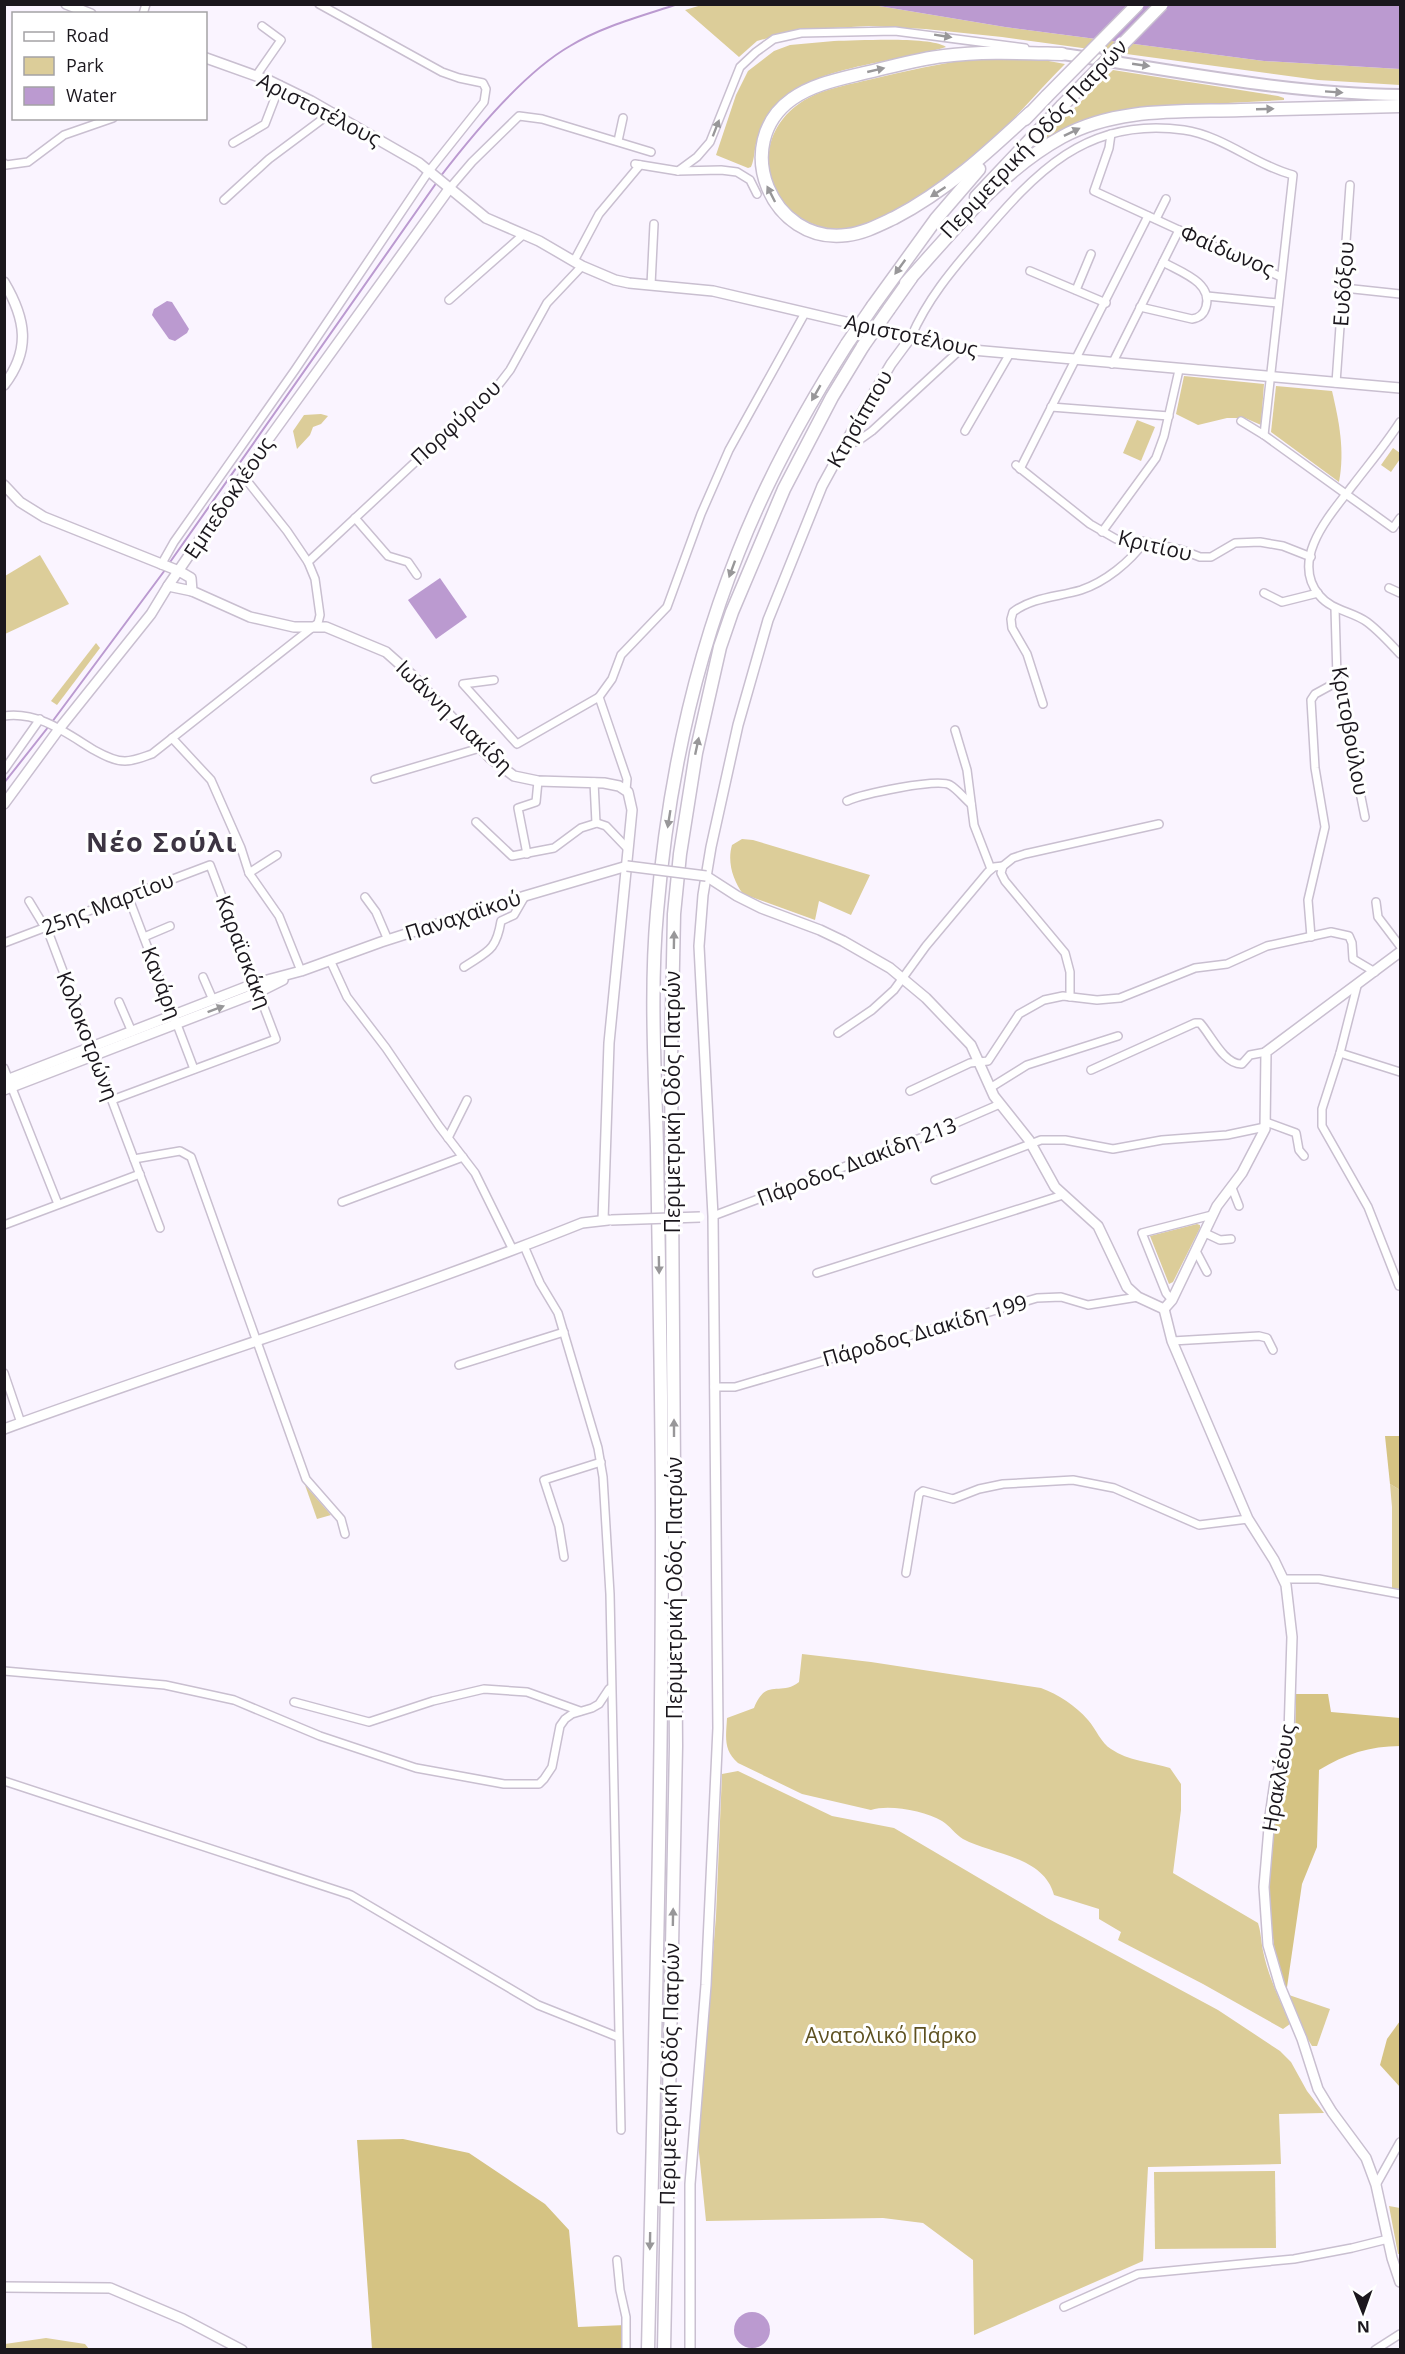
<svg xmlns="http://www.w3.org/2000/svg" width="1405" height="2354" font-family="'Open Sans',sans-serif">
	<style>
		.green { fill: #dccd99 }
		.forest { fill: #d5c383 }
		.water { fill: #bb9ad0 }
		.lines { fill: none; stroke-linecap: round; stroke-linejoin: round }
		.stream { stroke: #bb9ad0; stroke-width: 2 }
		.street-casing { stroke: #c9bfd0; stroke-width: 10 }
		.secondary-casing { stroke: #c9bfd0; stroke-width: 12 }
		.primary-casing { stroke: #c9bfd0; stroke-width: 14 }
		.highway-casing { stroke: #c9bfd0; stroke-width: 15 }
		.street { stroke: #fff; stroke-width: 7 }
		.secondary { stroke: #fff; stroke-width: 9 }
		.primary { stroke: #fff; stroke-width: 10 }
		.highway { stroke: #fff; stroke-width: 12 }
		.secondary-bridge-casing { stroke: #c9bfd0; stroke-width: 12; stroke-linecap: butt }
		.highway-bridge-casing { stroke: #c9bfd0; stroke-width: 15; stroke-linecap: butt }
		.secondary-bridge { stroke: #fff; stroke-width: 9 }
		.highway-bridge { stroke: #fff; stroke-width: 12 }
		.oneway { fill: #989799 }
		.labels { text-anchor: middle; stroke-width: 6; stroke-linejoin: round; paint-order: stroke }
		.street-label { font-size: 21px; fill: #1b171d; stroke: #fff }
		.park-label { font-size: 21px; fill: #5e5121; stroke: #fff }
		.district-label { font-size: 27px; font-weight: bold; letter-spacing: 1.5px; fill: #3c3442; stroke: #fff }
	</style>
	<rect width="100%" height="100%" fill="#faf4ff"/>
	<g class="green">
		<polygon points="705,4 873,5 1005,27 1264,61 1400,69 1400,85 1318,80 1002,37 925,29 869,26 797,30 757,41 739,57 685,10"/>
		<path d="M 834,41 C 857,41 929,36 946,47 C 897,63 801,66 771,111 C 765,119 760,130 757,140 C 754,149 755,158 751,167 L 748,168 L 716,155 L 736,95 L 748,71 L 774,51 L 790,45 Z"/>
		<path d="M 979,58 L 1038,59 L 1065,64 C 1030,99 998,139 960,171 C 947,182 929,191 914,200 C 896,211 877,222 857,227 C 783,244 736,153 796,106 C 816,90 843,86 868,80 C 905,71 942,63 979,58 Z"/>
		<polygon points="1113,70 1278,96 1284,98 1284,100 1131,108 1079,121 1035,147"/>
		<polygon points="1184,376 1264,384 1261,425 1245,418 1227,418 1198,425 1176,414"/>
		<path d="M 1276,386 L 1332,391 C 1339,421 1345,450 1339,482 L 1271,432 Z"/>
		<polygon points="321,414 328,416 321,424 313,427 310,435 297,449 293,431 304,415"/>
		<polygon points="1137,420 1155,427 1141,461 1123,453"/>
		<polygon points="1393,448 1400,453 1400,459 1391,472 1381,465"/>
		<polygon points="40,555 69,604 5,634 5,576"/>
		<polygon points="96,643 100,648 57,705 51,701"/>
		<path d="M 742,839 L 753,840 L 870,875 L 851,915 L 819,901 L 815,920 L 743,894 C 733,880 727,862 732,845 Z"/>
		<polygon points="1197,1224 1200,1225 1200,1228 1173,1282 1169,1284 1150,1236"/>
		<polygon points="1390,1484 1400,1490 1400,1589 1392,1588 1392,1507"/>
		<polygon points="305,1485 331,1515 317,1519"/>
		<path d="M 802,1654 L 871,1662 L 1041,1688 C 1059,1695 1075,1705 1088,1720 C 1096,1729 1101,1743 1111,1749 C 1128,1761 1151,1762 1170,1768 L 1181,1784 L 1181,1810 L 1173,1873 L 1258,1923 C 1261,1932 1261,1941 1263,1951 C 1268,1976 1280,2000 1290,2024 L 1283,2029 L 1203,1984 L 1118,1940 L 1121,1932 L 1099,1919 L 1099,1909 L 1054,1895 C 1044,1856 993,1855 963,1839 C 955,1834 950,1826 942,1821 C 925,1811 889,1804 871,1810 L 802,1794 L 738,1763 C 723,1750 726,1737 727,1718 L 754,1708 C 766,1677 780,1697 799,1682 Z"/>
		<polygon points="738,1771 832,1816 894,1828 1047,1918 1218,2010 1280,2051 1291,2062 1307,2091 1324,2113 1279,2114 1281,2164 1148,2167 1143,2261 974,2335 973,2260 923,2223 883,2218 706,2221 698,2143 716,1916 722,1774"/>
		<polygon points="1286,1994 1330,2009 1317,2046 1312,2046 1298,2023"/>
		<polygon points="1275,2171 1276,2248 1155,2249 1154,2172"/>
		<polygon points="1389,2206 1400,2208 1400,2254 1398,2254"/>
		<polygon points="46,2338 85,2344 89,2349 5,2349 5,2344"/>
	</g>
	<g class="forest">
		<polygon points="1385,1436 1400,1436 1400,1490 1390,1484"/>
		<path d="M 1296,1694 L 1328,1694 L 1331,1712 L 1400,1718 L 1400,1746 C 1370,1746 1345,1754 1319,1770 L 1317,1847 L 1302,1884 L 1286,1994 L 1277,1966 L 1267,1896 L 1278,1798 L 1295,1737 Z"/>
		<polygon points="1400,2021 1400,2087 1380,2065 1387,2039"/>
		<polygon points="403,2139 469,2153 545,2204 569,2230 578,2327 626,2325 625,2349 372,2349 357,2140"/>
	</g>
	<g class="water">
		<polygon points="873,5 1400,5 1400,69 1264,61 1005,27"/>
		<polygon points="167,301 172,302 189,329 187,333 175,341 169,339 152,315 154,309"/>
		<polygon points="440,578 467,617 436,639 408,600"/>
		<circle cx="752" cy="2330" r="18"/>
	</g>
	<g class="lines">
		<g class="stream">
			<path d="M 440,177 C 473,134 523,73 570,46 C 603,26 642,16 678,4"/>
			<polyline points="168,565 437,182"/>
			<polyline points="52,722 165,570"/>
			<polyline points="4,783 49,726"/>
		</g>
		<defs>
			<g id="street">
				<polyline points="143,14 146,4"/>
				<polyline points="256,76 281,40 262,26"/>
				<polyline points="1111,134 1109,148 1094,191 1281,277"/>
				<polyline points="618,141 623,118"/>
				<polyline points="233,143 265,124 280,85"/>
				<polyline points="4,163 6,165 28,162 64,135 113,118"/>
				<polyline points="635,164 678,171 721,170 737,172 750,180 757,194"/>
				<polyline points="678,171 697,157 710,142 740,67 756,52 774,39 801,33 895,31 1025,48"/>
				<polyline points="449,189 472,162 519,116 542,119 651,152"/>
				<polyline points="224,200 269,159 332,112"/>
				<polyline points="1156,219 1166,199"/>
				<polyline points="574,261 599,214 640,165"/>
				<polyline points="1030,271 1106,303"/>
				<polyline points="651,285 654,224"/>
				<polyline points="1344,288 1400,294"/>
				<polyline points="1076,290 1091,254"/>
				<polyline points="1207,296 1278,303"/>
				<polyline points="449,300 524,234"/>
				<path d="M 1140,307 L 1192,319 C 1199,318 1204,314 1206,307 C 1213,282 1180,272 1163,262"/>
				<path d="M 911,337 C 927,300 951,271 978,240 C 1035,173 1086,116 1184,130 C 1224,136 1255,165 1293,175 L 1264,435"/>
				<polyline points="1112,364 1179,230"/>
				<polyline points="1336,383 1350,185"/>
				<polyline points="1051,407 1169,416"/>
				<polyline points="1241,421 1264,435 1393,528 1400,518"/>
				<path d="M 1400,422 C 1386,444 1369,464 1353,485 C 1332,513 1289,558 1319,595 C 1332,611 1352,611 1367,622 C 1379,631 1390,643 1400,654"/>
				<polyline points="965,431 1009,355"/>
				<polyline points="843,446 858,441 872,431 961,349"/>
				<polyline points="1016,465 1090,524 1116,539 1141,541 1182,550 1200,557 1211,557 1235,543 1260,542 1283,546 1311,557"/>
				<polyline points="1020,469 1148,216"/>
				<polyline points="355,518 388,556 408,562 417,575"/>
				<polyline points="1102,532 1156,458 1164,436 1179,370"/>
				<polyline points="308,562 500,383 510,370 547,303 582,266"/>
				<polyline points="161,565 174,542 295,370 429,171 484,102 486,89 483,83 459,78 442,72 319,4"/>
				<polyline points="1389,588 1400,593"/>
				<polyline points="1264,593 1282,602 1318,593"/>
				<polyline points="1335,608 1337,678 1365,817"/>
				<polyline points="494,680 463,684 517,744 599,697"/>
				<path d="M 1043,704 L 1027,654 L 1012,628 L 1011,619 L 1013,612 C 1033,597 1058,597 1081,590 C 1105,582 1130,562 1144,542"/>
				<path d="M 4,716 C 38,711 66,733 94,750 C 103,755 114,761 125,761 C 134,761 143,757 152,754 L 318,623 L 320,615 L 315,579 L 308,562 L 287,531 L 244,477"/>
				<polyline points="955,730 967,770 974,825 991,869"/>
				<polyline points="172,738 211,780 241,848 249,873 279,916 301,971"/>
				<polyline points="4,770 40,719"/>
				<polyline points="375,779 480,748"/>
				<polyline points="594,782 596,823"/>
				<polyline points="626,790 627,779 599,697 612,679 621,655 667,607 701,514 729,450 805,313"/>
				<path d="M 847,801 C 862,794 937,778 950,785 C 957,789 964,798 971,804"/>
				<polyline points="476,822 512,856 554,848 581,828 597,823 606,826 628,849"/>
				<polyline points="527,854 518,808 536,802 538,781"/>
				<polyline points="249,873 277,855"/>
				<polyline points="128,896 194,1069"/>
				<polyline points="365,897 376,912 388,940"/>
				<polyline points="29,901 49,934 160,1228"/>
				<polyline points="1376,902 1378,917 1400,946"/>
				<polyline points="144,937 170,926"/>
				<polyline points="1311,937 1308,900 1325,827 1315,768 1311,700 1315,694 1337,682"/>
				<polyline points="4,943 210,865 276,1039 112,1100"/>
				<polyline points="330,960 347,997 386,1048 439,1126 475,1173 513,1250"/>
				<path d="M 464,967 C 488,951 496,951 501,921 L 514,915 L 525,896"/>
				<polyline points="203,977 213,1000"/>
				<polyline points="1357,986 1340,1053 1322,1109 1322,1126 1368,1207 1399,1286"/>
				<polyline points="1070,997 1070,972 1065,953 1005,881 1001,873 1003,866 1013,858 1025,854 1159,824"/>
				<polyline points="119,1002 132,1032"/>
				<polyline points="838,1033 872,1010 894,990 926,946 988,872 994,867 1003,866"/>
				<polyline points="1340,1053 1400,1072"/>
				<polyline points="4,1068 58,1204"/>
				<path d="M 1091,1070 L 1195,1023 L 1200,1023 C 1211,1035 1224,1065 1242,1064 L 1250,1055 L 1266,1052"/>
				<polyline points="990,1088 1027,1065 1118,1036"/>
				<polyline points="910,1091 970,1063 988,1061 1019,1014 1044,1000 1063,996 1097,1000 1120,998 1195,968 1227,964 1267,946 1331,932 1349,936 1352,943 1353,959 1375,972"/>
				<polyline points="1266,1122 1296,1133 1299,1150 1304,1156"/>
				<polyline points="448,1138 467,1100"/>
				<polyline points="134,1159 180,1151 191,1157 306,1479 341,1519 345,1534"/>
				<polyline points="935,1180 1041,1140 1065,1140 1113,1149 1162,1140 1227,1135 1265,1127"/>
				<polyline points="1232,1188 1239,1206"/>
				<polyline points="342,1202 463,1157"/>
				<polyline points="713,1216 926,1136 1000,1104"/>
				<polyline points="4,1225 140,1174"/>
				<polyline points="1205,1233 1220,1240 1231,1239"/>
				<polyline points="524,1246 540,1283 558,1313 598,1448 603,1477 610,1594 621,2130"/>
				<polyline points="1196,1251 1207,1272"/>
				<polyline points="817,1273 1063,1195"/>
				<polyline points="1172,1300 1166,1293 1142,1233 1212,1215"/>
				<polyline points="1172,1341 1259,1336 1267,1338 1273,1350"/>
				<polyline points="459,1365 564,1332"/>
				<polyline points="4,1373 21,1423"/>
				<polyline points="714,1387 735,1387 1037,1298 1061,1297 1088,1305 1138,1297"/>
				<polyline points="564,1557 559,1526 544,1480 601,1462"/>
				<polyline points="906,1573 919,1494 923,1491 953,1499 979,1489 1003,1484 1073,1480 1114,1488 1199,1525 1248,1519"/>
				<polyline points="1284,1579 1319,1579 1400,1594"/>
				<polyline points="4,1671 165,1685 234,1700 320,1736 416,1768 504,1784 539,1784 544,1779 552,1767 560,1726 565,1719 572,1714 592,1708 599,1704 609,1689"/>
				<polyline points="294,1702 369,1722 433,1701 484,1689 527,1692 580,1711"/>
				<polyline points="4,1781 351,1895 538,2005 618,2037"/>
				<polyline points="1376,2185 1400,2142"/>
				<polyline points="617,2260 620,2290 626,2317 626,2350"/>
				<polyline points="1064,2307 1138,2274 1294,2259 1352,2248 1388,2239"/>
				<polyline points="1375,2350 1400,2334"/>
			</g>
			<g id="secondary">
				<polyline points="66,4 91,14"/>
				<polyline points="206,58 270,81 311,101 419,163 486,218 539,241 582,266 615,280 629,283 713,291 961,349 1400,388"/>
				<path d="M 4,282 C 26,319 31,350 4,385"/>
				<polyline points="4,485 20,502 44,517 179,571 191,578 192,591 250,617 294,627 326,627 386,652 413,676 490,758 514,776 538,781 604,783 619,786 628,792 632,810 609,1043 603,1220"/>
				<polyline points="168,586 192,591"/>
				<polyline points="4,804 59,729 151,614 168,586 270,437 449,189"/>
				<polyline points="706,876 737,896 761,908 820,930 843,941 890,968 926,998 971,1045 994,1096 1029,1140 1055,1187 1098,1226 1127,1287 1138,1297 1164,1309"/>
				<polyline points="4,1081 256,983 301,971 381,942 525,896 627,866"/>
				<polyline points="4,1090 259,992 283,980"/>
				<polyline points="1164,1309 1172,1341 1248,1519 1274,1560 1286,1585 1292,1637 1289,1734 1275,1782 1270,1816 1264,1887 1268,1945 1280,1986 1302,2039 1318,2089 1332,2112 1366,2158 1376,2185 1392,2258 1400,2282"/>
				<polyline points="1164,1309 1172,1300 1217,1206 1242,1173 1265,1129 1266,1052 1400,952"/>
				<path d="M 4,1429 C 196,1359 392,1299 582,1223 L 608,1220"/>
				<polyline points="4,2287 110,2288 183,2319 242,2350"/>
				<polyline points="690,2350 690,2184 706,1985 718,1728 713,1216 699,946 703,895 711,847 738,725 768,620 822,486 863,411 891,364 911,337"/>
			</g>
			<path id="primary" d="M 1062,54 C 1174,70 1287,94 1400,95"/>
			<g id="highway">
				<path d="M 1030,113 C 987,153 946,191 894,218 C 879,225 864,233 847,235 C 771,245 730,143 792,99 C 813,84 840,79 864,73 C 891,67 917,59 944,56 C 983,51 1023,53 1062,54"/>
				<polyline points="1025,119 1047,96"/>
				<polyline points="976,197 1062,106"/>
				<path d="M 906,283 C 953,231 1000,171 1062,137 C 1116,107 1181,112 1241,110 C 1294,109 1347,107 1400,106"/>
				<polyline points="873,306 936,219 979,169"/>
				<polyline points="889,309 911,278"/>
				<path d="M 648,2350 C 654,2076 662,1802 662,1528 C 662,1402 659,1275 657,1148 C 655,1070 650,990 657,912 C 667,791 693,666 738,553 C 767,479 805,410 847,344"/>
				<polyline points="664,2350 676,1746 671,1060 674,914 680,854 696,753 720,647 732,612 784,489 832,397 863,346"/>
			</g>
		</defs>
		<use href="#street" class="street-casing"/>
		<use href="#secondary" class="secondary-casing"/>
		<use href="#primary" class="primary-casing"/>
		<use href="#highway" class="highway-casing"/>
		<use href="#street" class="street"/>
		<use href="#secondary" class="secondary"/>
		<use href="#primary" class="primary"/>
		<use href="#highway" class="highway"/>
		<defs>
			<g id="secondary-bridge">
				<polyline points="627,866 706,876"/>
				<polyline points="611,1220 700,1217"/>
			</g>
			<g id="highway-bridge">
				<polyline points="1047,96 1138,4"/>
				<polyline points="1062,106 1162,4"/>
				<polyline points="847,344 873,306"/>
				<polyline points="863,346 889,309"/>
			</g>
		</defs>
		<use href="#secondary-bridge" class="secondary-bridge-casing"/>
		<use href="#highway-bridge" class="highway-bridge-casing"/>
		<use href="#secondary-bridge" class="secondary-bridge"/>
		<use href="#highway-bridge" class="highway-bridge"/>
	</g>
	<defs><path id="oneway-solid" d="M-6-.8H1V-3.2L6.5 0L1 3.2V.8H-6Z" transform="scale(1.5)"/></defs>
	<g class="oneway">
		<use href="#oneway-solid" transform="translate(943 36) rotate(9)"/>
		<use href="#oneway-solid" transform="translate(1141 65) rotate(8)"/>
		<use href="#oneway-solid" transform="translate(876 70) rotate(-13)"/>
		<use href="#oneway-solid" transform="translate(1334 92) rotate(4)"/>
		<use href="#oneway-solid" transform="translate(1265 109) rotate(-2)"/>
		<use href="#oneway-solid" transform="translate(716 128) rotate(-69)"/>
		<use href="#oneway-solid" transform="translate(1072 132) rotate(-26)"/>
		<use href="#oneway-solid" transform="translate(938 192) rotate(147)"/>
		<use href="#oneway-solid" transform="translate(771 194) rotate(-117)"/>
		<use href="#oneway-solid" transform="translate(900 267) rotate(126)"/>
		<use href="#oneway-solid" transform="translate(816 393) rotate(120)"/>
		<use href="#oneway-solid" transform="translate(732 569) rotate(110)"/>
		<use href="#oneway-solid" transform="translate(697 746) rotate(-78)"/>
		<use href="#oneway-solid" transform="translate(669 819) rotate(99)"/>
		<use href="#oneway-solid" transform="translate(674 940) rotate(-89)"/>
		<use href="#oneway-solid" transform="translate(216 1009) rotate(-21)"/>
		<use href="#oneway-solid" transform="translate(659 1265) rotate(89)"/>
		<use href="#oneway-solid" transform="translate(674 1428) rotate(-90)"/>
		<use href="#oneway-solid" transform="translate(673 1917) rotate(-89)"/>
		<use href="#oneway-solid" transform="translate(650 2241) rotate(91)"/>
	</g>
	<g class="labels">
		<g class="street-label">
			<text transform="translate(319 110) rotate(27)" y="7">Αριστοτέλους</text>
			<text transform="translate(1034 139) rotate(-47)" y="7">Περιμετρική Οδός Πατρών</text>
			<text transform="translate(1227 251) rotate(23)" y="7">Φαίδωνος</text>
			<text transform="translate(1344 284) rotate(-86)" y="7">Ευδόξου</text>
			<text transform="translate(911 336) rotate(12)" y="7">Αριστοτέλους</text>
			<text transform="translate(860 419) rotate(-60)" y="7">Κτησίππου</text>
			<text transform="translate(456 423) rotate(-43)" y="7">Πορφύριου</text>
			<text transform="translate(229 498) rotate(-56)" y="7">Εμπεδοκλέους</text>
			<text transform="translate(1155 546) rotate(13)" y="7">Κριτίου</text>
			<text transform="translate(454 717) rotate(44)" y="7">Ιωάννη Διακίδη</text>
			<text transform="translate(1350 731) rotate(80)" y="7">Κριτοβούλου</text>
			<text transform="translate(108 904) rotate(-21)" y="7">25ης Μαρτίου</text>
			<text transform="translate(463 916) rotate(-18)" y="7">Παναχαϊκού</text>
			<text transform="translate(243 952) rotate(69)" y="7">Καραϊσκάκη</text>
			<text transform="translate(161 983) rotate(69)" y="7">Κανάρη</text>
			<text transform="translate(87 1036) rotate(69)" y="7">Κολοκοτρώνη</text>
			<text transform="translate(673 1102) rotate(-90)" y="7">Περιμετρική Οδός Πατρών</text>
			<text transform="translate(857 1162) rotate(-21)" y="7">Πάροδος Διακίδη 213</text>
			<text transform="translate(925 1331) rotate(-16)" y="7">Πάροδος Διακίδη 199</text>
			<text transform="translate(675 1588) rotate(-90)" y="7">Περιμετρική Οδός Πατρών</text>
			<text transform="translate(1279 1778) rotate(-80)" y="7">Ηρακλέους</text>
			<text transform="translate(670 2074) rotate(-89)" y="7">Περιμετρική Οδός Πατρών</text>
		</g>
		<g class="park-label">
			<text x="891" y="2043">Ανατολικό Πάρκο</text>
		</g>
		<g class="district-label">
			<text x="162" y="852">Νέο Σούλι</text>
		</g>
	</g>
	<rect width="1405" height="2354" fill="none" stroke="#1b171d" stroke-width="12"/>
	<rect x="12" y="12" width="195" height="108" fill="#ffffff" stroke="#a4a2a5" stroke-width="1.5"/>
	<rect x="24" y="32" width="30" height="9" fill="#ffffff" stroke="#a4a2a5" stroke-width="1.5"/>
	<text x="66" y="42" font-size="18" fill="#1b171d">Road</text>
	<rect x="24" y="57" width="30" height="18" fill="#dccd99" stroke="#a4a2a5" stroke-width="1.5"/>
	<text x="66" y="72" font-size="18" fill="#1b171d">Park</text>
	<rect x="24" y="87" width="30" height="18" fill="#bb9ad0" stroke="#a4a2a5" stroke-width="1.5"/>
	<text x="66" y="102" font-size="18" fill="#1b171d">Water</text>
	<g transform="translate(1363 2312) rotate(179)" stroke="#ffffff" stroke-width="4.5" paint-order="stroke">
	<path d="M0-4.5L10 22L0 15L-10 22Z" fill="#1b171d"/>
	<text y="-9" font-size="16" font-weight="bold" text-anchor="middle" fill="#1b171d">N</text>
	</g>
</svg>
